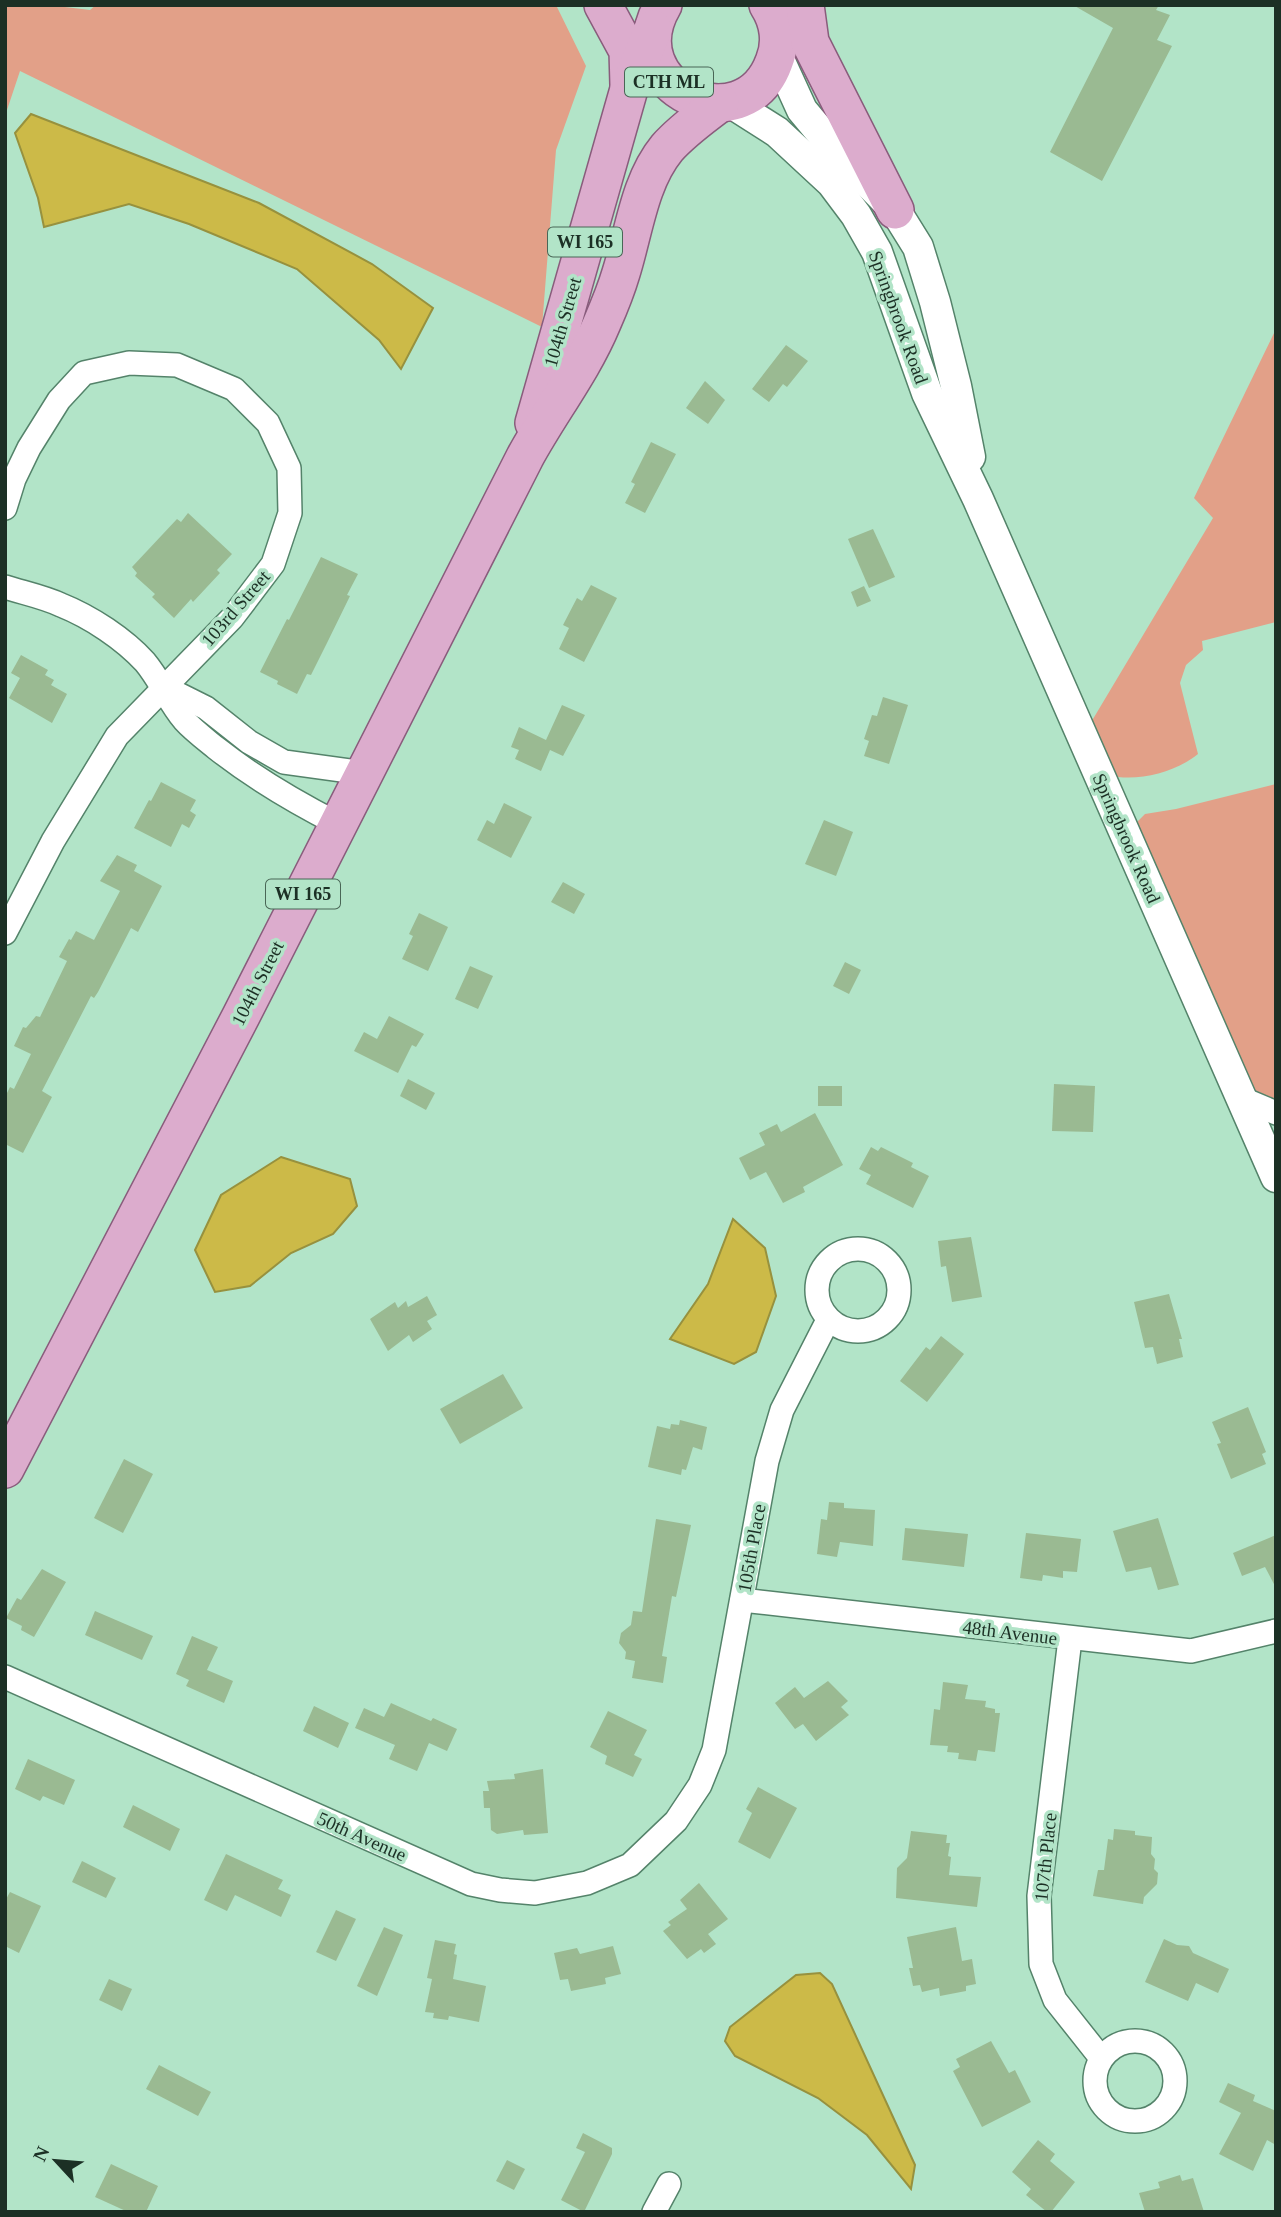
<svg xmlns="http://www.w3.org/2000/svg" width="1281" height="2217" font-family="Georgia,serif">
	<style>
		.green { fill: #e2a088 }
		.water { fill: #ccba48; stroke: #97913e; stroke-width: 2 }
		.building { fill: #9aba92 }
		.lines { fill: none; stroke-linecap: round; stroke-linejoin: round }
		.minor-casing { stroke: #54836a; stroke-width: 26 }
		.tertiary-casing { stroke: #54836a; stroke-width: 33 }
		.primary-casing { stroke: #895c7c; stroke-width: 40 }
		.minor { stroke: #fff; stroke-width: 23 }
		.tertiary { stroke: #fff; stroke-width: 30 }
		.primary { stroke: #dcaccd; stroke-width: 37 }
		.labels { text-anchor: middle; stroke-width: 7; stroke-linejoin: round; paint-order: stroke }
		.shield { fill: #b2e4c8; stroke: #496656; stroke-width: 2 }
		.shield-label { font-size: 18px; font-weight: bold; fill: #1c3025 }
		.street-label { font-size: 19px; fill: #1c3025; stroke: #b2e4c8 }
	</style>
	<rect width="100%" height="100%" fill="#b2e4c8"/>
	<g class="green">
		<polygon points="5,5 48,5 90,10 96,5 556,5 586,66 556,150 542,327 20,71 5,116"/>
		<path d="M 1276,329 L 1276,622 L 1202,641 L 1203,650 L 1186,665 L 1180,683 L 1198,754 C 1177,771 1145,780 1118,777 L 1090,724 L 1213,518 L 1194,498 Z"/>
		<polygon points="1276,784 1276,1113 1243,1099 1132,827 1145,814 1176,809"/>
	</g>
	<g class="water">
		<polygon points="31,114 259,203 372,264 433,308 401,369 379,340 297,269 189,224 129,204 44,227 38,198 15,133"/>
		<polygon points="281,1157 350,1179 357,1206 333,1234 291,1253 250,1286 215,1292 195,1250 221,1195"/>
		<polygon points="733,1219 765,1248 776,1296 756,1352 734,1364 670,1339 708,1284"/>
		<polygon points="820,1973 832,1984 915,2165 911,2189 867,2135 818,2098 735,2056 725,2041 730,2027 796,1975"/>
	</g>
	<g class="building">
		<polygon points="1073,5 1159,5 1156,10 1170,15 1157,40 1172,46 1102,181 1050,152 1113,28"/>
		<polygon points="786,345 808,361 787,387 783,384 769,402 752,389"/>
		<polygon points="705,381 725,400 708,424 686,408"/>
		<polygon points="651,442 676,454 645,513 625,503 635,484 631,482"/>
		<polygon points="188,513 232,554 217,570 220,573 193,602 191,599 174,618 152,597 155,594 135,576 137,573 132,567 177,519 181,522"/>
		<polygon points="873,529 895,577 869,588 848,539"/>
		<polygon points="321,557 358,574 347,595 350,596 326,645 311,675 307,674 297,694 277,684 278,681 260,672 287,619 289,620"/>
		<polygon points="591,585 617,598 584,662 559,649 569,628 563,625 577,598 582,601"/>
		<polygon points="864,586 871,601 857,607 851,592"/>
		<polygon points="21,655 48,670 45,675 54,680 51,685 67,694 52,723 9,698 20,678 11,673"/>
		<polygon points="883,697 908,705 889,764 864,756 869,741 864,739 872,715 877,716"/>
		<polygon points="562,705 585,715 563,756 550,750 541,771 515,759 519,750 511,747 519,727 546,740"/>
		<polygon points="161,782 196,800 190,811 196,815 189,828 182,824 171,847 134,828 149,800 151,801"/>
		<polygon points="504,803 532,817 511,858 477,840 487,820 494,824"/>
		<polygon points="824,820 853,832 836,876 805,864"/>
		<polygon points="117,855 137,865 134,871 162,886 138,932 131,928 98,992 94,998 91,996 42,1091 52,1097 23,1153 5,1144 5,1097 10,1087 14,1089 31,1054 14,1046 23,1027 26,1028 36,1016 40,1017 67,961 59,957 69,939 71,940 76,931 94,940 120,891 100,881"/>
		<polygon points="563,882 585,894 574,914 551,902"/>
		<polygon points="419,913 448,927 428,971 402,959 413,936 409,934"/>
		<polygon points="845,962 861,970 849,994 833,986"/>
		<polygon points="470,966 493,976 478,1009 455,999"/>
		<polygon points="389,1016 424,1034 416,1047 412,1045 398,1073 354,1051 364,1032 377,1039"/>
		<polygon points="408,1079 435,1093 426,1110 400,1096"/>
		<polygon points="1054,1084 1095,1086 1093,1132 1052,1131"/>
		<rect x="818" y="1086" width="24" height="20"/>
		<polygon points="815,1113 843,1165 803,1187 805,1192 783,1203 766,1172 750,1180 739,1158 765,1145 759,1133 777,1124 781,1132"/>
		<polygon points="871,1147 878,1151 881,1147 913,1163 911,1167 929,1176 913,1208 866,1184 871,1175 859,1169"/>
		<polygon points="971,1237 982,1297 952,1302 946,1266 941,1267 938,1241"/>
		<polygon points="1169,1294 1182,1339 1179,1339 1183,1357 1157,1364 1153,1347 1145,1348 1134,1302"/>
		<polygon points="427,1296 437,1315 427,1321 432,1329 413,1342 409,1335 388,1351 370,1319 395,1302 398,1308 406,1301 408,1307"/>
		<polygon points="941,1336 964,1354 927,1402 900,1381 926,1347 930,1350"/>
		<polygon points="503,1374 523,1408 460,1444 440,1409"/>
		<polygon points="1248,1407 1266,1452 1262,1454 1266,1464 1231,1479 1217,1444 1221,1443 1212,1422"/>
		<polygon points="680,1420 707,1427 702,1450 693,1447 686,1470 682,1469 681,1475 648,1467 657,1426 670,1429 671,1424 679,1425"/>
		<polygon points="124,1459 153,1474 123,1533 94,1518"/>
		<polygon points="829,1502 844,1503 844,1508 875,1510 873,1546 840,1542 837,1557 817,1554 821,1519 827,1520"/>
		<polygon points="1158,1518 1179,1585 1158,1590 1151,1567 1126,1572 1113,1531"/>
		<polygon points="656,1519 691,1525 676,1597 672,1596 662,1656 667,1657 663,1683 632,1678 635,1661 625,1659 626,1652 619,1643 621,1633 631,1625 633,1611 642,1612"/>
		<polygon points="905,1528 968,1534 964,1567 902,1560"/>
		<polygon points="1026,1533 1081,1539 1077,1572 1063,1571 1063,1578 1043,1575 1042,1581 1020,1578"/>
		<polygon points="1276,1535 1276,1588 1265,1567 1242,1576 1233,1553"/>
		<polygon points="42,1569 66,1582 34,1637 21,1630 22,1626 6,1618 17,1598 21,1600"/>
		<polygon points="95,1611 153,1636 142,1660 85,1635"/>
		<polygon points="192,1636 218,1647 207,1670 233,1681 224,1703 186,1686 189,1680 176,1674"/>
		<polygon points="828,1681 848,1701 841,1707 849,1715 816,1741 803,1724 795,1729 775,1703 795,1687 804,1698"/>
		<polygon points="943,1682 968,1685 965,1699 986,1701 985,1707 995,1709 995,1713 1000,1713 995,1752 978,1750 976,1761 958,1759 959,1753 947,1752 948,1746 930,1745 934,1709 940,1710"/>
		<polygon points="391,1703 431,1721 433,1718 457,1729 447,1751 429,1743 417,1771 389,1759 395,1745 355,1728 364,1708 384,1717"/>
		<polygon points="314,1706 349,1723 338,1748 303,1731"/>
		<polygon points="608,1711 647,1730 634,1755 642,1759 633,1777 605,1764 607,1756 590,1747"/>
		<polygon points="28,1759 75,1780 64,1805 43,1796 40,1801 15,1789"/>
		<polygon points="543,1769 548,1833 524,1835 523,1830 497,1834 491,1830 490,1808 484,1808 483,1791 489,1791 487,1781 515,1779 514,1774"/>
		<polygon points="758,1787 797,1808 770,1859 738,1842 752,1813 746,1809"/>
		<polygon points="133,1805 180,1829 170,1851 123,1827"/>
		<polygon points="1114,1829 1135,1831 1135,1835 1152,1837 1151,1854 1155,1859 1154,1869 1158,1873 1157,1884 1144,1897 1143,1904 1093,1896 1098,1870 1104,1870 1108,1839 1113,1840"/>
		<polygon points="911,1831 947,1835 946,1843 950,1843 948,1856 951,1857 949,1875 981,1877 977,1907 896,1898 897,1868 907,1858"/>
		<polygon points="226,1854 283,1880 278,1889 291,1895 281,1917 235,1895 227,1911 204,1900"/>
		<polygon points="82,1861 116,1878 106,1898 72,1882"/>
		<polygon points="699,1883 728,1919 708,1934 716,1944 704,1953 701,1949 687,1959 663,1931 671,1925 668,1922 687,1909 680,1900"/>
		<polygon points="10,1892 41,1906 19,1953 5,1946 5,1901"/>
		<polygon points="336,1910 356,1919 336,1961 316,1952"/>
		<polygon points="384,1927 403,1935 377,1996 357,1986"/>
		<polygon points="956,1927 962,1961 972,1959 976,1984 966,1986 966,1991 940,1996 939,1988 922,1992 920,1985 913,1986 909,1968 913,1968 907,1937"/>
		<polygon points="1164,1939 1177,1945 1189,1946 1193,1953 1229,1969 1218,1993 1196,1983 1188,2001 1145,1982"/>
		<polygon points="435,1940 456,1944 454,1954 457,1955 453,1979 486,1986 479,2022 449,2016 448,2020 433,2018 434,2013 425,2012 432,1979 427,1978"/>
		<polygon points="613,1946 621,1974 605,1978 606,1984 571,1991 568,1979 560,1980 554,1953 577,1948 580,1954"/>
		<polygon points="109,1979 132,1989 122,2011 99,2000"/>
		<polygon points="991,2041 1009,2073 1015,2070 1031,2102 982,2127 953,2071 960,2067 956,2059"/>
		<polygon points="159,2065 211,2092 198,2116 146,2089"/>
		<polygon points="1228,2083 1255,2095 1253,2101 1276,2111 1276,2145 1267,2140 1253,2171 1219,2154 1241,2113 1219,2102"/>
		<polygon points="583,2133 612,2148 612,2154 584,2212 561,2200 585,2152 576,2148"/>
		<polygon points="1038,2140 1055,2154 1050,2161 1075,2182 1051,2212 1047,2212 1026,2195 1031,2189 1012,2172"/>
		<polygon points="507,2160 525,2169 514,2190 496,2181"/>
		<polygon points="111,2164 158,2186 146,2212 128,2212 95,2197"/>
		<polygon points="1180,2175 1182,2181 1193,2178 1204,2212 1145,2212 1139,2193 1160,2188 1158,2182"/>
	</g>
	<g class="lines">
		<defs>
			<g id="minor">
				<polyline points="5,508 14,479 29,448 59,400 84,373 129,363 177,365 234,389 268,423 289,468 290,513 273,564 232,618 117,736 53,841 5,933"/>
				<path d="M 5,587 C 24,593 44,597 61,605 C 91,617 124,639 145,662 C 160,680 169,702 184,720 C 193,730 205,739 216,748 C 254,778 295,802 338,824"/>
				<polyline points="164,687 206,708 249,742 284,762 364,773"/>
				<polyline points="1243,1099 1276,1113"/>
				<circle cx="858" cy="1290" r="41"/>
				<polyline points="742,1600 1191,1651 1276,1631"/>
				<polyline points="1070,1639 1039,1896 1041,1964 1055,2000 1101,2058"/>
				<polyline points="5,1677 471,1884 500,1890 535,1893 587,1883 630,1865 676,1821 700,1785 714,1750 767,1461 782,1410 828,1320"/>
				<circle cx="1135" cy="2081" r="40"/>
				<polyline points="654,2212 669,2184"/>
			</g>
			<g id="tertiary">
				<polyline points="777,55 802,110 832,146 895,210 918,247 935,302 956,386 970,457"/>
				<polyline points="730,102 777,132 832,183 856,215 877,252 927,393 978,499 1276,1177"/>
			</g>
			<g id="primary">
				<polyline points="603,5 628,51 629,85"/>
				<path d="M 663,5 C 615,87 743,146 774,62 C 782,43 779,22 768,5"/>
				<polyline points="805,5 810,42 895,210"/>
				<polyline points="534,423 629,89 653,29"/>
				<path d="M 5,1469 L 241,1016 L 525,457 C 550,411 582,371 602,323 C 609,307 616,290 621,273 C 634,232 639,182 667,148 C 683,130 702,117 720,103"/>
			</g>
		</defs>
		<use href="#minor" class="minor-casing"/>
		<use href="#tertiary" class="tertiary-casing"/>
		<use href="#primary" class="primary-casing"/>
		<use href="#minor" class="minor"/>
		<use href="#tertiary" class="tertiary"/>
		<use href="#primary" class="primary"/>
	</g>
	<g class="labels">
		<g class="shield">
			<rect x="625" y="67.5" width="88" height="29" rx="5"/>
			<rect x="548" y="227.5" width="74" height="29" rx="5"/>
			<rect x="266" y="879.5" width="74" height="29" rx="5"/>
		</g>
		<g class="shield-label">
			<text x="669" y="88">CTH ML</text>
			<text x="585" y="248">WI 165</text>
			<text x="303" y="900">WI 165</text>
		</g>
		<g class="street-label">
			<text transform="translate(899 317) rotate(70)" y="7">Springbrook Road</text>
			<text transform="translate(562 322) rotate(-74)" y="7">104th Street</text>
			<text transform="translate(235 608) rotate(-49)" y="7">103rd Street</text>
			<text transform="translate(1127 838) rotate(66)" y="7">Springbrook Road</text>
			<text transform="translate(257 983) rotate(-63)" y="7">104th Street</text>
			<text transform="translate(751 1548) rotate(-80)" y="7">105th Place</text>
			<text transform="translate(1010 1632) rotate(7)" y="7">48th Avenue</text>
			<text transform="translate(362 1836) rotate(24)" y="7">50th Avenue</text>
			<text transform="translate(1045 1857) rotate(-84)" y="7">107th Place</text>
		</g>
	</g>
	<rect width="1281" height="2217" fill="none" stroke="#1c3025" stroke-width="14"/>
	<g transform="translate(56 2161) rotate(296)" stroke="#b2e4c8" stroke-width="5" paint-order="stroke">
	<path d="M0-5L12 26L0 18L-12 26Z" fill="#1c3025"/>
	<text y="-10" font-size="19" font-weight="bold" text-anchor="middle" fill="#1c3025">N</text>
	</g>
</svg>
